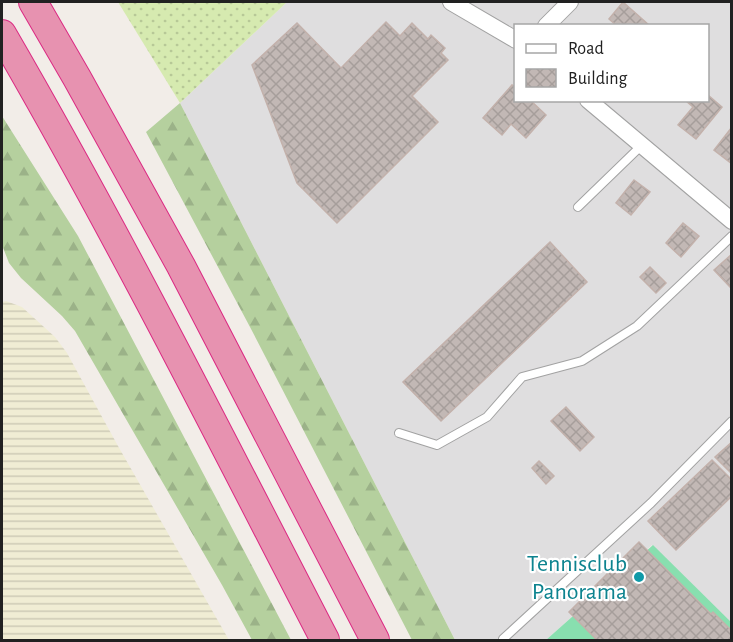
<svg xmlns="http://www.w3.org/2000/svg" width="733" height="642" font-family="'Alegreya Sans',sans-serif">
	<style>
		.residential { fill: #dfdedf; fill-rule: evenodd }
		.farmland { fill: url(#farmland-rules) }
		.grass { fill: url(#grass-dots) }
		.forest { fill: url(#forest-firs) }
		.pitch { fill: #88dfaf }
		.building { fill: url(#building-cross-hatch); stroke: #c3b1ab; stroke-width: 1.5 }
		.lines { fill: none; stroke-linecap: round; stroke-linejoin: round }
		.lane-casing { stroke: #a2a2a2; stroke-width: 10 }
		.street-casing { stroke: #a2a2a2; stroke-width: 18 }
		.highway-casing { stroke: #db2a83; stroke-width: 30 }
		.lane { stroke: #fff; stroke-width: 8 }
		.street { stroke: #fff; stroke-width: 16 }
		.highway { stroke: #e792b0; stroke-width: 28 }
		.culture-dot { fill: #0f9aa8; stroke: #fff; stroke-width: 2 }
		.labels { text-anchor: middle; stroke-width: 4.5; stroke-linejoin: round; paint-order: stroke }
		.culture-label { font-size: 24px; fill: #0d838f; stroke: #fff; text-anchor: end }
	</style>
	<defs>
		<pattern id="farmland-rules" width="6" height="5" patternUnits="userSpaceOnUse" patternTransform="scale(1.5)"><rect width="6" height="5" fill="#f0edd4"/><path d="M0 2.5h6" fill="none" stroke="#cecbb6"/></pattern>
		<pattern id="grass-dots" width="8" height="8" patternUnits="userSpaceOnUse" patternTransform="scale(1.5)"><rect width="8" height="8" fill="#d6eab0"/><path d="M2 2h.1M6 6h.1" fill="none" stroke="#b7c897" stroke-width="1.8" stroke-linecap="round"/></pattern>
		<pattern id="forest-firs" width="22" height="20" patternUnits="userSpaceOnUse" patternTransform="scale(1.5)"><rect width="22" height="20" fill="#b5d09e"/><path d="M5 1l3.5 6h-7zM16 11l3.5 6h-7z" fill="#9bb288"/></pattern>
		<pattern id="building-cross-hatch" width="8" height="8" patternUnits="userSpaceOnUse" patternTransform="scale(1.5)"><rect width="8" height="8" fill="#c2b8b5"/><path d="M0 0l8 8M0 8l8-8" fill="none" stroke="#a69e9b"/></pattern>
	</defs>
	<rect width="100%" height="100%" fill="#f2ede8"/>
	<path class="residential" d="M 287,2 L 731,2 L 731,622 L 652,545 L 546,640 L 455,640 L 180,103 ZM 516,26 L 708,26 L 708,100 L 516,100 Z"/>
	<polygon class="farmland" points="6,301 22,307 55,337 67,353 118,446 229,640 2,640 2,302"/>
	<polygon class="grass" points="118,2 287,2 180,103"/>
	<g class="forest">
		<polygon points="180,103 455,640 412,640 250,327 146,132"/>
		<polygon points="2,116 78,236 291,640 252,640 222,585 75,331 62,316 21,278 9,263 2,245"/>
	</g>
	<polygon class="pitch" points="653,545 731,622 731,640 546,640"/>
	<g class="building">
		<polygon points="623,2 649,25 649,26 617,26 609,19"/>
		<polygon points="386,22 400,36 412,23 428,39 431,35 445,48 441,53 448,60 412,96 438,122 337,223 297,183 252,65 297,23 341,68"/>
		<polygon points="512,85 516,87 516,100 530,100 546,115 526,138 511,124 502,135 483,118"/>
		<polygon points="708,95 722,107 696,139 678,125 693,107 686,101 686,100 708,100"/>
		<polygon points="732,127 732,164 714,150"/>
		<polygon points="634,180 650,192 631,215 616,203"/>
		<polygon points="683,223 699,236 681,257 666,243"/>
		<polygon points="550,242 587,282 441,421 403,382"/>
		<polygon points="732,254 732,289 714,270"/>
		<polygon points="650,267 666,283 656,293 640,277"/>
		<polygon points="566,407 594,437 580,451 551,421"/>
		<polygon points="732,442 732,474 715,457"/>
		<polygon points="712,460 732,480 732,496 676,550 648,521"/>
		<polygon points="539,461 554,476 546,484 532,468"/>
		<polygon points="639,542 711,614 713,612 732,631 732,640 597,640 569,612"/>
	</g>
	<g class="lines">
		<defs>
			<g id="lane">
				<polyline points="578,207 641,146"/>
				<polyline points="399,433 437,445 487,417 522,377 582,361 637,326 732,236"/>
				<polyline points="505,640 503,639 651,503 732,421"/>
			</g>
			<g id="street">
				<polyline points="451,2 516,40"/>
				<polyline points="546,26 570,2"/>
				<polyline points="588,100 732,221"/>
			</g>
			<g id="highway">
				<polyline points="33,2 77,78 181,266 375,640"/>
				<path d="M 2,34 C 117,232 220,437 325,640"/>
			</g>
		</defs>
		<use href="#lane" class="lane-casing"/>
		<use href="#street" class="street-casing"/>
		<use href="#highway" class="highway-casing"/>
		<use href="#lane" class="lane"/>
		<use href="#street" class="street"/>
		<use href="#highway" class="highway"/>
	</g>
	<circle class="culture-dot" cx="639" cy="577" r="6"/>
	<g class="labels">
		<g class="culture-label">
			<text x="627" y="571">Tennisclub<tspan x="627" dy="28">Panorama</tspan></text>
		</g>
	</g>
	<rect width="733" height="642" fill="none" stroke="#212121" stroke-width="6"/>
	<rect x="514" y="24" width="195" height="78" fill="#ffffff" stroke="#a6a6a6" stroke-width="1.5"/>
	<rect x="526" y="44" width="30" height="9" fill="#ffffff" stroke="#a6a6a6" stroke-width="1.5"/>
	<text x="568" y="54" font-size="18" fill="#212121">Road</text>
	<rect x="526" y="69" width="30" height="18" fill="url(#building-cross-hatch)" stroke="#a6a6a6" stroke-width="1.5"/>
	<text x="568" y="84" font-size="18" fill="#212121">Building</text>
</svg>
